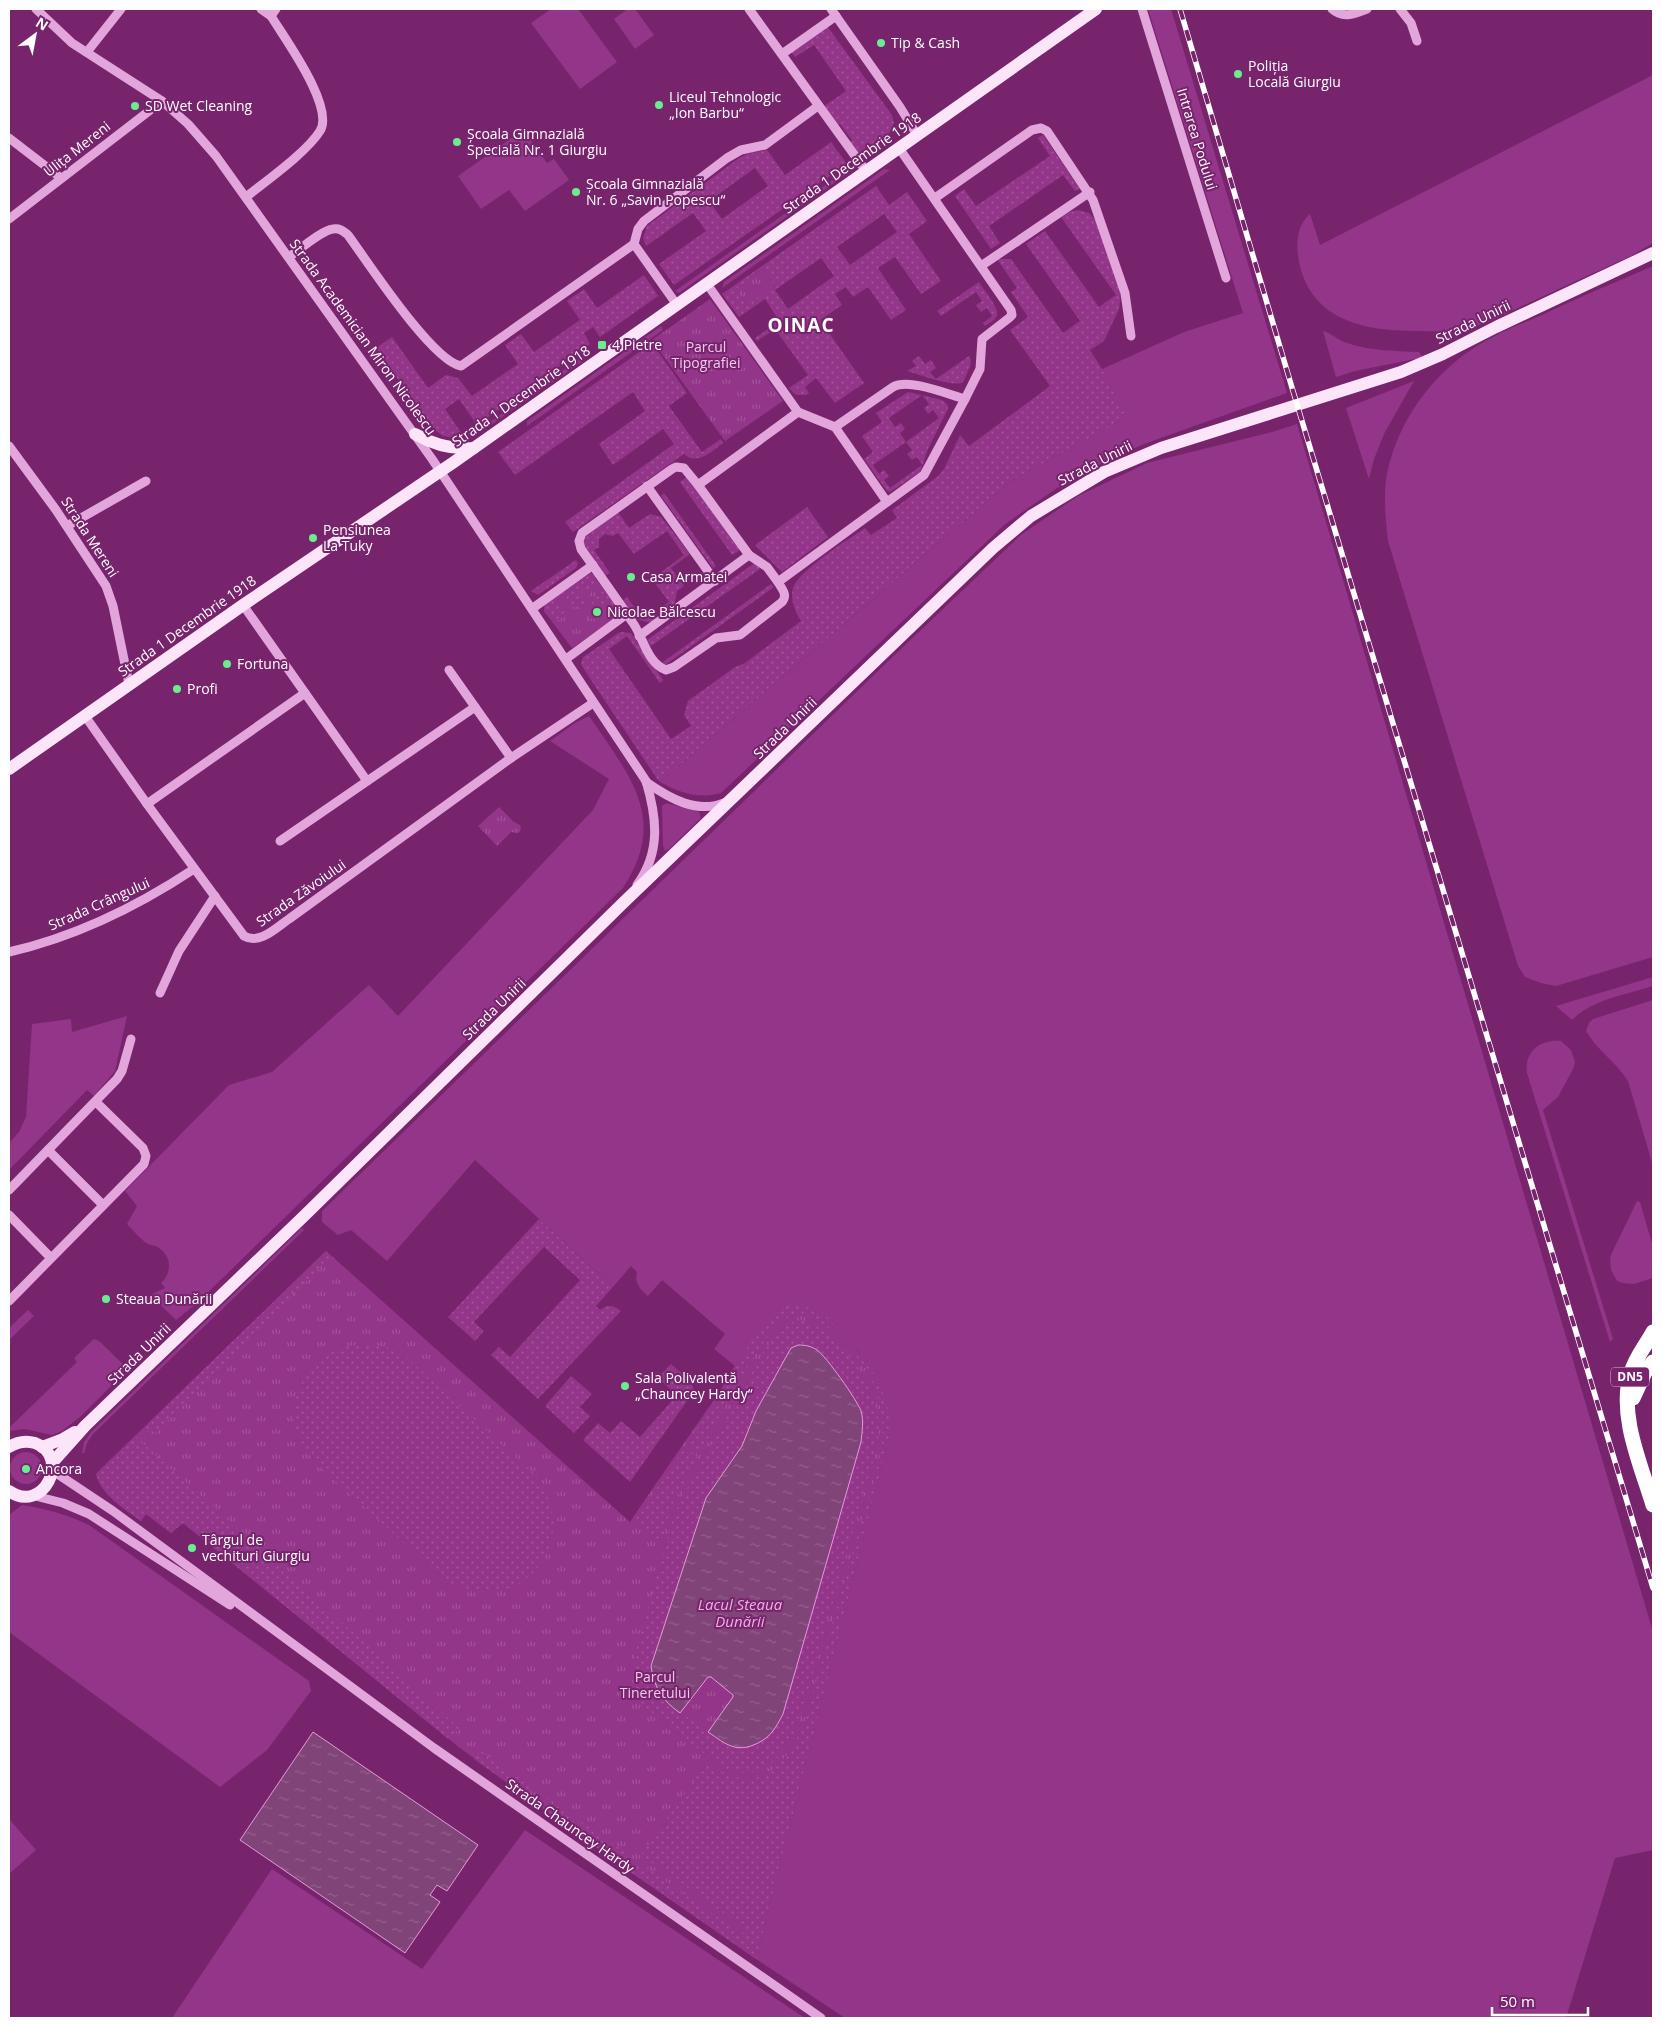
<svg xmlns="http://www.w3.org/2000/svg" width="1662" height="2027" font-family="'Open Sans',sans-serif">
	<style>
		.grass { fill: #933588 }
		.park { fill: url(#park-tufts) }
		.garden { fill: url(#garden-dots); fill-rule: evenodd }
		.water { fill: url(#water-ripples); stroke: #e49adc }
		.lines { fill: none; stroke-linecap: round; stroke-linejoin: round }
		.minor { stroke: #e3a6dc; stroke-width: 9 }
		.major { stroke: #fce5f8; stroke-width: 12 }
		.highway { stroke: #fff; stroke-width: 15 }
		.rail-casing { stroke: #fff; stroke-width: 5.5 }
		.rail { stroke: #78246d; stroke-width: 4; stroke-dasharray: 11; stroke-linecap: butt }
		.poi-dot { fill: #6aed8f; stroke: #78246d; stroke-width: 2 }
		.labels { text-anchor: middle; stroke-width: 4; stroke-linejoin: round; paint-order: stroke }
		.shield { fill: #78246d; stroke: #d6bdd3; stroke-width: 1 }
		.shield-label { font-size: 12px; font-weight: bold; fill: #fff }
		.poi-label { font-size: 14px; fill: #fff; stroke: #78246d; text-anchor: start }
		.street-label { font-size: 14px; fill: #fff; stroke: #78246d }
		.park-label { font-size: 14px; fill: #f3c8ee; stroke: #78246d }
		.water-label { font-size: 15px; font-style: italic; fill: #ebb1e5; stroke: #78246d }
		.district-label { font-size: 19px; font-weight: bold; letter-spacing: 1px; fill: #fff; stroke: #78246d }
	</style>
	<defs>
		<pattern id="park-tufts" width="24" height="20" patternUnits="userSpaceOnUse" patternTransform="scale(1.25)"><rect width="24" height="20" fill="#933588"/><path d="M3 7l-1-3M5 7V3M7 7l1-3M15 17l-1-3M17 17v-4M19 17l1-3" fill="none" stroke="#a3539a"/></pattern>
		<pattern id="garden-dots" width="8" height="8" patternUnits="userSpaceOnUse" patternTransform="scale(1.25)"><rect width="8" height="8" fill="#933588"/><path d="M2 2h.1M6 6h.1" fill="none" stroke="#a3539a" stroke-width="1.8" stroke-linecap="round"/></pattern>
		<pattern id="water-ripples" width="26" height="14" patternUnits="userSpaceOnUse" patternTransform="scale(1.25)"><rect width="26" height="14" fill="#814479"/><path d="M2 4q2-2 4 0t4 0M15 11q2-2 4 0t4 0" fill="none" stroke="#94608d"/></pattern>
	</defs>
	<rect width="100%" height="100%" fill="#78246d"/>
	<g class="grass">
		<polygon points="551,9 578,9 617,62 580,89 531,23"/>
		<polygon points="628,9 635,9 654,35 635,49 614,19"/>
		<path d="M 1148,9 L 1171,9 L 1287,393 L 1144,444 L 1108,460 L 1057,488 L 1004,525 L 721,793 C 700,799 679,793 660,782 L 1011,481 L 1126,417 L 1102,369 L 1184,332 L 1243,313 Z"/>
		<path d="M 1653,75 L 1653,243 L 1631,256 C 1598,271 1564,286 1531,302 C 1514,309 1497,319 1479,325 C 1459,332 1440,332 1419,331 C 1371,331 1317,324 1301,270 C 1296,252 1294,227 1310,214 L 1320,245 Z"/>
		<polygon points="523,130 547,163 554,159 569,180 525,211 509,190 481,209 458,176"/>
		<polygon points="848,169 847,174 679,293 675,291"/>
		<polygon points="884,169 890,170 722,288 724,282"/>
		<path d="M 1653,266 L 1653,957 L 1556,986 L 1541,983 L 1525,977 L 1518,966 L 1388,541 C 1385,514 1382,485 1391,458 C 1404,414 1435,373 1474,348 C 1495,334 1519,325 1542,315 C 1579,297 1616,282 1653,266 Z"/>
		<polygon points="661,326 663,330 527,426 527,421"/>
		<path d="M 1323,331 C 1331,333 1339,341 1347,343 C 1371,351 1395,351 1419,352 L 1422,356 L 1420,358 L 1355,371 L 1336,377 Z"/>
		<polygon points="584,356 583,361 484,430 480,429"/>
		<polygon points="1414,381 1385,432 1374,459 1369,479 1346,408"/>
		<path d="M 1297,424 L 1653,1632 L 1653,1850 L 1615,1858 L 1566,2018 L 845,2018 L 756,1959 L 890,1433 L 859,1352 L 820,1312 L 802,1306 L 754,1337 L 735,1366 L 714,1349 L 725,1334 L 662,1280 L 648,1296 C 640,1289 634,1283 637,1272 L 631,1266 L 613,1287 L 475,1160 L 387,1261 L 351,1230 L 338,1235 L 322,1222 L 322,1211 L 881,668 L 1022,534 L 1078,496 L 1147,463 L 1272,432 Z"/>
		<path d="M 589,716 C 629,775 669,818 623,888 L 196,1304 L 176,1320 L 150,1295 L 165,1288 L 161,1283 C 172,1273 172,1257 159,1248 C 156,1245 152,1246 148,1244 C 141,1240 133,1230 127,1224 L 137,1206 L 125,1191 L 229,1085 L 272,1072 L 369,985 L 398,1016 L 593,810 L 609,779 L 550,741 L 575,723 Z"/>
		<polygon points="666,803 699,812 701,818 669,849 665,851 663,846 662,806"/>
		<path d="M 1653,977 L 1653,986 C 1625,995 1593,999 1572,1020 L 1556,1006 Z"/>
		<path d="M 1653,1000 L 1653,1166 L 1628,1081 C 1616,1062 1597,1050 1586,1031 L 1589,1023 L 1593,1019 Z"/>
		<polygon points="127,1016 115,1071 94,1096 87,1090 9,1170 9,1143 19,1132 26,1117 32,1024 71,1019 72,1032"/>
		<path d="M 1561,1041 L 1571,1050 L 1575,1062 L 1573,1069 L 1558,1097 L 1543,1110 L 1613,1339 L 1610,1342 L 1527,1073 C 1524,1051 1541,1039 1561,1041 Z"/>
		<polygon points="1637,1201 1640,1202 1653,1247 1653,1278 1634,1284 1623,1283 1617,1281 1611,1270 1610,1257"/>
		<polygon points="302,1228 304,1230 93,1434 87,1443 84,1453 82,1453 84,1442 91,1432"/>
		<polygon points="28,1310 34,1316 9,1340 9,1328"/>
		<polygon points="94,1339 99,1341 128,1369 81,1416 62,1431 52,1435 25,1429 9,1431 9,1428 77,1362 74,1358"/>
		<circle cx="26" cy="1468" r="16"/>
		<path d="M 22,1505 C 46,1509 67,1514 89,1525 L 309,1681 L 311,1691 L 267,1750 L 220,1787 L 9,1632 L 9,1515 Z"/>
		<polygon points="9,1819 36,1850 9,1874"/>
		<polygon points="525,1830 805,2018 172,2018 272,1869 422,1969"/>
	</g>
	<g class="park">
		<polygon points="763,269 775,286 748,306 735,289"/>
		<polygon points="710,299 783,401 725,441 652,340"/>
		<polygon points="591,573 619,609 620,613 618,616 572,648 544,611 545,604"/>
		<polygon points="499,807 514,822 520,825 521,829 518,833 511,832 497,846 478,826"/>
		<path d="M 326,1251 L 630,1522 C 658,1480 687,1439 716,1397 C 729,1377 740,1355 754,1336 C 763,1325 774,1310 788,1306 C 812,1300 830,1320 845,1336 C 870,1364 891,1394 890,1433 L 756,1959 L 622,1866 L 460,1748 L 183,1523 L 171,1533 L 146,1514 L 141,1521 C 124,1508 102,1496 96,1474 L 108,1462 Z"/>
	</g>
	<g class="garden">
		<polygon points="827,26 892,115 894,123 889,133 857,156 849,143 852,140 840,124 836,127 823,107 846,91 814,45 795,57 791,51"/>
		<polygon points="1043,135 1080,189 1075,191 1063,175 989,226 1000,243 991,249 955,196 964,189 976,206 1050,156 1038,138"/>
		<path d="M 831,142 L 847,164 L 674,285 L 659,264 L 706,231 L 693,213 L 646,246 L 643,238 L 647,226 L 739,158 L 747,154 L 767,150 L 785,175 ZM 755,168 L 768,186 L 722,219 L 709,201 Z"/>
		<path d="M 876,186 L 889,205 L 907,192 L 927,221 L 909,234 L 941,281 L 921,294 L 895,257 L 878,268 L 906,310 L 891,320 L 868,287 L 853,297 L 846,287 L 835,294 L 842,305 L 820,320 L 864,383 L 835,403 L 816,378 L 805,387 L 809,393 L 806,395 L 796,395 L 789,388 L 808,375 L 775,329 L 757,341 L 755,338 L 774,325 L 770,320 L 776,316 L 765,299 L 739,317 L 722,294 ZM 884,214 L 897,232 L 850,265 L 837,247 ZM 821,258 L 834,276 L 788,309 L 775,290 ZM 763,269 L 775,286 L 747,305 L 736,289 Z"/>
		<path d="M 1078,210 L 1089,213 L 1096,221 L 1121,293 L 1119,309 L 1104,341 L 1090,350 L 1102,369 L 1127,417 L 1011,481 L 660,782 L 658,780 L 585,671 L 581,664 L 583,657 L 620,632 L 631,633 L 663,680 L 660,683 L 627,636 L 609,649 L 671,739 L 691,726 L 684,715 L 688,701 L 735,667 L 745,663 L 801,621 C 795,612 790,599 793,588 C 798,571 849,539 865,528 L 871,535 L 897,518 L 892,510 L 937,477 L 944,469 L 960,435 L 969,446 L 1050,386 L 1010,330 L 1028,317 L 1011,292 L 1017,288 L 997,259 L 1011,259 L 1063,333 L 1080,321 L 1026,244 L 1045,231 L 1099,307 L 1116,295 L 1061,217 L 1069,212 Z"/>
		<polygon points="644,275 658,296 600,337 593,327 584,333 590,344 477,425 459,399 445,409 460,431 461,434 457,438 443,436 432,428 376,348 392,337 428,388 446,375 458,378 472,396 518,364 505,345 521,334 534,352 580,320 567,301 584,289 597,308"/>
		<path d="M 979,282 C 983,289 999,307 997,315 C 996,320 989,323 985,326 L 983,323 L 992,316 L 987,308 L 981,312 L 976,305 L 982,301 L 976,292 L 941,316 L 937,311 Z"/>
		<path d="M 652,343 L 687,393 L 669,406 L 702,452 L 721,439 L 723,443 C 712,451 697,466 684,454 L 573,532 L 565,522 L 674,444 L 663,429 L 613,465 L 599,444 L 645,411 L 633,392 L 515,475 L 498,452 Z"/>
		<path d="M 919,356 L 925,364 L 931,360 L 936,368 L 930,372 L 936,379 L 969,356 C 972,361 971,365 968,371 C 967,374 965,379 963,382 C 954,388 918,374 907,371 L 916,366 L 912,361 Z"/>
		<path d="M 908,392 L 942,400 L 947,404 L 948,409 L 928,449 L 920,472 L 890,492 L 887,491 L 864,459 L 873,452 L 862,436 L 882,422 L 876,413 ZM 922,395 L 929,404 L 924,408 L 928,414 L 933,410 L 939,418 L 906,442 L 900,433 L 905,429 L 901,423 L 895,427 L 889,418 ZM 906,442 L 912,450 L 907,454 L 912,460 L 917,457 L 922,465 L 890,488 L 884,480 L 889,476 L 884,470 L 879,474 L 873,465 Z"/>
		<polygon points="687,477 740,550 732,555 680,482"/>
		<polygon points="664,493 716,566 713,568 661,496"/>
		<polygon points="807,507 828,537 782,572 755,545"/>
		<polygon points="618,512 629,528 650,514 661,517 690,554 671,568 684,586 677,591 674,607 652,623 636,619 622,601 627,597 644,620 649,616 656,618 663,614 663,606 669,602 652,579 684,555 667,531 634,554 618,533 613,536 605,534 599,539 599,547 594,550 610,573 604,576 583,548 583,539"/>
		<polygon points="576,560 578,564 576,568 538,595 531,591"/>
		<polygon points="756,562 760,569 651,646 647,640"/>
		<polygon points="591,573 595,576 594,587 589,597 583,591 581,593 587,600 582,608 572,607 567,600 558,595"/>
		<polygon points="771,584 774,587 665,665 663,662"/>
		<path d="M 604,591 L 619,609 L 620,613 L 602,622 L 586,617 L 586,614 C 591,606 595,593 604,591 Z"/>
		<polygon points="553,599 563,604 567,609 560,620 550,618 544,611 545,604"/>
		<path d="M 539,1219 L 613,1287 L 596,1306 L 600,1310 C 608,1304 613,1305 621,1311 L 538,1399 L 491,1355 L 499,1347 L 510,1357 L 580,1280 L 544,1247 L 474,1322 L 484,1331 L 475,1341 L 448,1317 Z"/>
		<polygon points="326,1251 331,1256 151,1438 143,1429"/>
		<path d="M 788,1306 C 799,1306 807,1306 818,1311 C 827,1315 836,1327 843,1335 C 869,1363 891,1393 890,1433 L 756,1959 L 629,1871 L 637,1861 L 741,1933 L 750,1932 L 641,1855 L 707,1762 C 754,1798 784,1770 804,1724 L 881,1452 C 885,1426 882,1406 872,1381 C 862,1357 817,1303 787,1318 C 761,1332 717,1423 701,1452 L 688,1443 L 754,1337 L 774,1313 Z"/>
		<path d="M 800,1320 C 839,1328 877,1387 879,1425 C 879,1434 877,1443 876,1451 L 799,1722 C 784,1757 763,1785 721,1767 L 644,1706 L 636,1695 L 633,1684 L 634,1658 L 674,1515 L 680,1501 L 765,1349 L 785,1325 ZM 819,1351 C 831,1367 854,1390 860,1409 C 864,1421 861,1444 858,1456 L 783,1714 L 726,1744 L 665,1701 L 651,1666 L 706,1498 L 742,1446 L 756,1411 Z"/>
		<path d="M 367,1344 L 386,1347 L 405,1356 L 535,1475 C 552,1498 559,1522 548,1550 C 534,1588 488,1602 453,1584 C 435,1575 420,1558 406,1545 C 376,1518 346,1491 316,1463 C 307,1452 298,1441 295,1426 C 289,1394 309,1358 340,1348 C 349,1345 358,1345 367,1344 Z"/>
		<polygon points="671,1364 691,1381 694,1391 630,1482 583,1440 598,1423 610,1433 621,1421 640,1437 677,1395 658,1378"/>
		<polygon points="571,1376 592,1394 580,1407 590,1416 574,1433 545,1406"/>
		<path d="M 135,1436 L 459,1728 L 454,1735 L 447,1738 L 183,1523 L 171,1533 L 146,1514 L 141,1521 C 124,1508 102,1496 96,1474 Z"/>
		<polygon points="685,1447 698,1457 672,1505 660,1543 634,1521"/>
		<polygon points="477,1748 532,1787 525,1796 474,1759 473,1755"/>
		<polygon points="539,1792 629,1855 622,1866 533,1801"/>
	</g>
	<g class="water">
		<path d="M 798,1345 C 805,1345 811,1346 817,1350 C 826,1356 857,1400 861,1411 C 864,1421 862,1432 861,1442 L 783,1714 C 776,1727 772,1736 758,1743 C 736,1754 726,1744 708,1732 L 733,1697 L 733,1695 L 711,1677 L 708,1677 L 680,1713 C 663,1701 654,1688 651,1666 L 706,1498 L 742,1446 L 756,1411 L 791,1348 Z"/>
		<polygon points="313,1732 478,1845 447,1891 437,1885 430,1895 440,1902 405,1953 240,1840"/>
	</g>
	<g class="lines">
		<g class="minor">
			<path d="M 36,9 L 72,43 L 162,101 L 188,124 L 216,156 L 432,459 L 646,781 C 657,818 661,852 637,885"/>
			<polyline points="261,9 271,16 276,9"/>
			<polyline points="749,9 866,171"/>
			<polyline points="831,9 900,107 917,135"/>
			<polyline points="1142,9 1226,278"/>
			<path d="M 1332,9 C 1343,19 1354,14 1367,9"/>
			<polyline points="1400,9 1411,23 1417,41"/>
			<polyline points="87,52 121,9"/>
			<polyline points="782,54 836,16"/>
			<polyline points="9,138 61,178"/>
			<path d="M 246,197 C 266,181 307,152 320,131 C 335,107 285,39 271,16"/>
			<polyline points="935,198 1032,130 1041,128 1047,131 1093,200 1125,293 1131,336"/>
			<polyline points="9,219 162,101"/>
			<polyline points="634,244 677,305"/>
			<path d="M 289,257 C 299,250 322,230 333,229 C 340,228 343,231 348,235 C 367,261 432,361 461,366 L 634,244 L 638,229 L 644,221 L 727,158 L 741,150 L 765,145 L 818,106"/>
			<polyline points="981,266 1090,192"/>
			<polyline points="707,284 798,412 835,427 887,502"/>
			<path d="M 835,427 L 893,387 C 909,378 947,394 965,399 L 980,369 L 982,339 L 1009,318 L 1012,315 L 1011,310 L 899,148"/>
			<polyline points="9,446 56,510 106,586 113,606 129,684"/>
			<polyline points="698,485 749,555 767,567 778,582 924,475 965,399"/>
			<polyline points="647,486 715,581"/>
			<polyline points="67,526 146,481"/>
			<path d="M 778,582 C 782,589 788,595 782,602 L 740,635 L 716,638 L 674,667 L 666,670 C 647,663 643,637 633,623 C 616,598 599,574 581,549 L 579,541 L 582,533 L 672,469 L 676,467 L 684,468 L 698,485 L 798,412"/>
			<polyline points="243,605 367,781"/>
			<polyline points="533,608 593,565"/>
			<polyline points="639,636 749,555"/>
			<polyline points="566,659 627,614"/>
			<polyline points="449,670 511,758"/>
			<path d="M 85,716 L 147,804 L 244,936 C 260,945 277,927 289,919 L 511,758 L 593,703"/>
			<path d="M 646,782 C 669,798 697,815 726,802"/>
			<polyline points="147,804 305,693"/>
			<polyline points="280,841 475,707"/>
			<path d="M 9,952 C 75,937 138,906 194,869"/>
			<polyline points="160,993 179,951 215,896"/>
			<polyline points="48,1150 103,1205"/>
			<polyline points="9,1190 117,1079 122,1071 131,1039"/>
			<polyline points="9,1215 51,1258"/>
			<polyline points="9,1301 144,1164 146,1156 143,1148 96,1102"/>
			<polyline points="53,1471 113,1511 434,1748 821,2018"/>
			<polyline points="31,1495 63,1503 89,1514 230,1605"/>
		</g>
		<g class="major">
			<path d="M 415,434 C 434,445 452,450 474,448"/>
			<polyline points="9,769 243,605 454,462 1096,9"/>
			<path d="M 9,1447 C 17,1442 25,1440 35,1443 C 72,1457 43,1515 9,1491"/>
			<polyline points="42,1447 63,1439 75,1432"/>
			<polyline points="52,1463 85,1426 304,1216 623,903 993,548 1031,516 1104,472 1161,448 1401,372 1443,354 1496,327 1653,253"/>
		</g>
		<g class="highway">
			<path d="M 1653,1332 C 1646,1345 1635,1358 1631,1373 C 1618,1415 1641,1465 1653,1505"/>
			<polyline points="1633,1398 1645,1372 1653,1362"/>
		</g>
		<defs>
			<polyline id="rail" points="1180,9 1293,391 1653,1588"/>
		</defs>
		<use href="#rail" class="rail-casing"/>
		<use href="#rail" class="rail"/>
	</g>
	<g class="poi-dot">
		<circle cx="881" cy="43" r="5"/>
		<circle cx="1238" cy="74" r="5"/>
		<circle cx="659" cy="105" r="5"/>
		<circle cx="135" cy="106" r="5"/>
		<circle cx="457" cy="142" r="5"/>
		<circle cx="576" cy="192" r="5"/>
		<rect x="597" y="340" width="10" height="10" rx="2.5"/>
		<circle cx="313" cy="538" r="5"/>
		<circle cx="631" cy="577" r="5"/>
		<circle cx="597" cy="612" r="5"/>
		<circle cx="227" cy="664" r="5"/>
		<circle cx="177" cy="689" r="5"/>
		<circle cx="106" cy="1299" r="5"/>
		<circle cx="625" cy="1386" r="5"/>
		<circle cx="26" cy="1469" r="5"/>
		<circle cx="192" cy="1548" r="5"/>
	</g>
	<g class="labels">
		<rect class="shield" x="1611" y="1367.5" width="38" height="19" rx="4"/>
		<g class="shield-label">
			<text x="1630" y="1381">DN5</text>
		</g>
		<g class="poi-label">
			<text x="891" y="48">Tip &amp; Cash</text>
			<text x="1248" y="71">Poliția<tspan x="1248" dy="16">Locală Giurgiu</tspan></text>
			<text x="669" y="102">Liceul Tehnologic<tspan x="669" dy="16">„Ion Barbu“</tspan></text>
			<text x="145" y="111">SD Wet Cleaning</text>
			<text x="467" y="139">Școala Gimnazială<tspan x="467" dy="16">Specială Nr. 1 Giurgiu</tspan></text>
			<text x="586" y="189">Școala Gimnazială<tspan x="586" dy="16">Nr. 6 „Savin Popescu“</tspan></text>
			<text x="612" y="350">4 Pietre</text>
			<text x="323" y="535">Pensiunea<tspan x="323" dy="16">La Tuky</tspan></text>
			<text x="641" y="582">Casa Armatei</text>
			<text x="607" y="617">Nicolae Bălcescu</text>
			<text x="237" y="669">Fortuna</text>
			<text x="187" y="694">Profi</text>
			<text x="116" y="1304">Steaua Dunării</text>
			<text x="635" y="1383">Sala Polivalentă<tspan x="635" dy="16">„Chauncey Hardy“</tspan></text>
			<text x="36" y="1474">Ancora</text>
			<text x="202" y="1545">Târgul de<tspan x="202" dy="16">vechituri Giurgiu</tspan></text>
		</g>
		<g class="street-label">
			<text transform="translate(1197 139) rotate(73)" y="5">Intrarea Podului</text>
			<text transform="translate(77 149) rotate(-38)" y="5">Ulița Mereni</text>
			<text transform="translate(852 163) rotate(-35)" y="5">Strada 1 Decembrie 1918</text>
			<text transform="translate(1473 322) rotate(-26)" y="5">Strada Unirii</text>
			<text transform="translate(363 337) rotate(54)" y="5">Strada Academician Miron Nicolescu</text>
			<text transform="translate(521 396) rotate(-35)" y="5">Strada 1 Decembrie 1918</text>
			<text transform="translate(1095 463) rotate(-27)" y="5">Strada Unirii</text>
			<text transform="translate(90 537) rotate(57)" y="5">Strada Mereni</text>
			<text transform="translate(187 626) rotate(-35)" y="5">Strada 1 Decembrie 1918</text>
			<text transform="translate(785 728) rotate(-44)" y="5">Strada Unirii</text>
			<text transform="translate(301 893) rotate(-35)" y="5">Strada Zăvoiului</text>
			<text transform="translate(99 904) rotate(-24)" y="5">Strada Crângului</text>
			<text transform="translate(494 1009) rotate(-44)" y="5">Strada Unirii</text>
			<text transform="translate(139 1354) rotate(-44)" y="5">Strada Unirii</text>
			<text transform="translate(570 1826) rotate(35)" y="5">Strada Chauncey Hardy</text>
		</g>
		<g class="park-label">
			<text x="706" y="352">Parcul<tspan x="706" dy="16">Tipografiei</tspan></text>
			<text x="655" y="1682">Parcul<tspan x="655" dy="16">Tineretului</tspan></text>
		</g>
		<g class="water-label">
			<text x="740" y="1610">Lacul Steaua<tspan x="740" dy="17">Dunării</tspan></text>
		</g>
		<g class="district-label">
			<text x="801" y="332">OINAC</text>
		</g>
	</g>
	<rect width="1662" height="2027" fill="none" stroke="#ffffff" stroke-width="20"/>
	<g transform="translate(35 35) rotate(32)" stroke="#78246d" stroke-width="4" paint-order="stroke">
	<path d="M0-4L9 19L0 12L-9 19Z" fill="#ffffff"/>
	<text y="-8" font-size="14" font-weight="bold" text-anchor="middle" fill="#ffffff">N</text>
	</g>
	<path d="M1492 2007v8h96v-8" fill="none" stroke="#ffffff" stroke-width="2.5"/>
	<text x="1500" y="2007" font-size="15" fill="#ffffff" stroke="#78246d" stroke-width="4" paint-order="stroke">50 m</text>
</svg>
